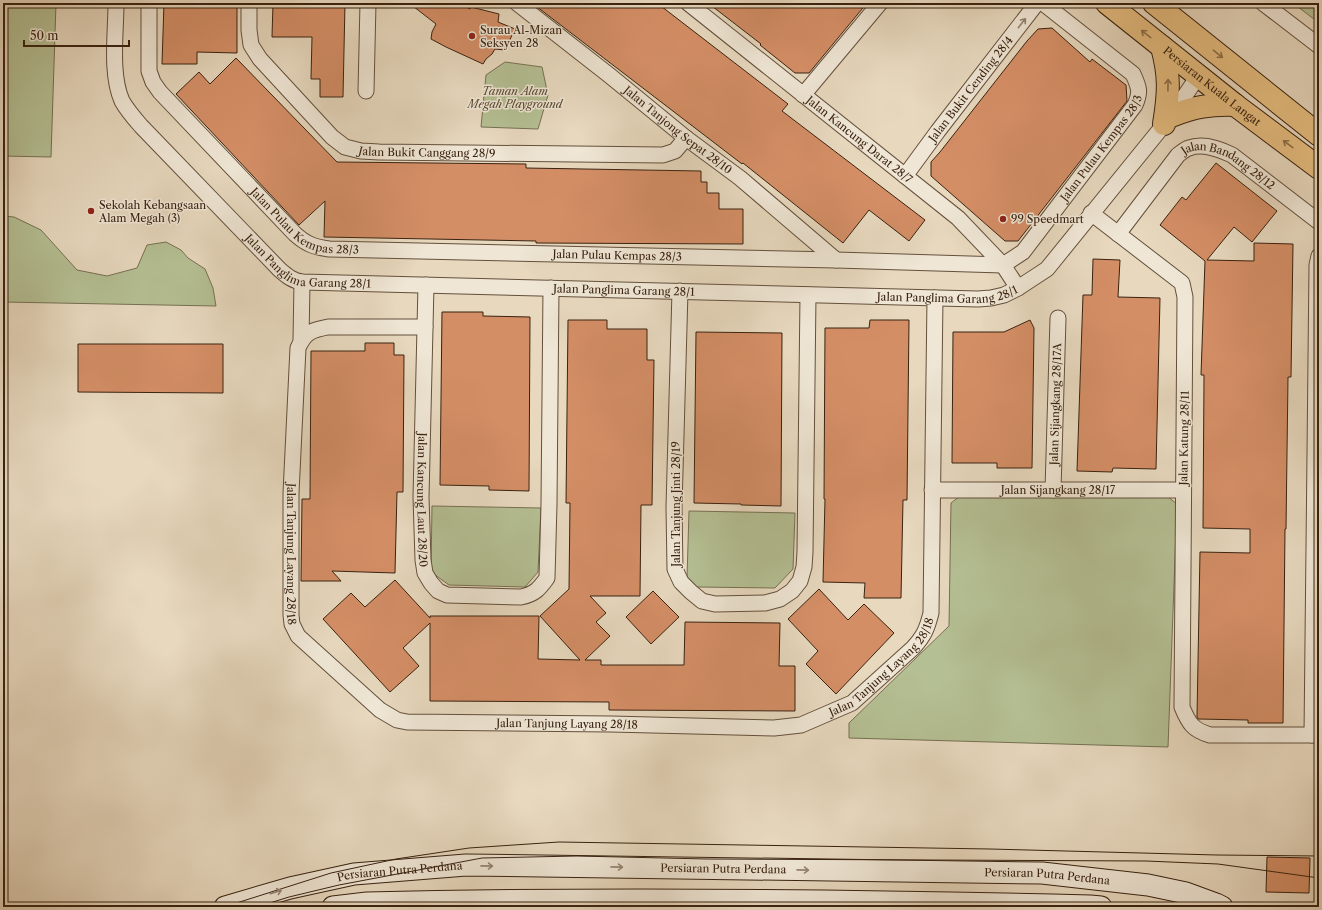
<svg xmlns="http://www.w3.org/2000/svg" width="1322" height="910" font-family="'Libre Caslon Text',serif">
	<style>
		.green { fill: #b4bf93; stroke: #767052 }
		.building { fill: #d48e66; stroke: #392210 }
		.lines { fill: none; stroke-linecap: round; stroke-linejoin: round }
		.minor-casing { stroke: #64503c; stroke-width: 17 }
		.secondary-casing { stroke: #392210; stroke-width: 23 }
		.primary-casing { stroke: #392210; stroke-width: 24 }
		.minor { stroke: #efe6d5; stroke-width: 15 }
		.secondary { stroke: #efe6d5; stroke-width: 21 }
		.primary { stroke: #e4bc7f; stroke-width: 22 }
		.tram { stroke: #392210; stroke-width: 1 }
		.oneway { stroke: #948472 }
		.oneway2 { stroke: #8e6f48 }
		.poi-dot { fill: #8f2418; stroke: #efe6d5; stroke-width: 1.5 }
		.labels { text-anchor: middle; stroke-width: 3; stroke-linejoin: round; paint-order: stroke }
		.poi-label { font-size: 11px; fill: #392210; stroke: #efe6d5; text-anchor: start }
		.street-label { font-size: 11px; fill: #392210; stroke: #efe6d5 }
		.park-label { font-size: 11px; font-style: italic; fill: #584931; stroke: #efe6d5 }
	</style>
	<rect width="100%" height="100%" fill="#e7d8be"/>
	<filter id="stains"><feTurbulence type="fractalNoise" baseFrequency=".005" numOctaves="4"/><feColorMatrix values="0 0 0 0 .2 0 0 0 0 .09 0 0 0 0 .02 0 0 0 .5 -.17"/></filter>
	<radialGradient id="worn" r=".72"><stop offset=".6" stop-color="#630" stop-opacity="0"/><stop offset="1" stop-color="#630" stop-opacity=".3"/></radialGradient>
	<g class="green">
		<polygon points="3,3 56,3 51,157 3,156"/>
		<polygon points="1293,3 1319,3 1319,23"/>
		<polygon points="505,62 542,67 548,95 538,129 481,127 486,75"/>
		<polygon points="3,216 14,217 41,230 77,270 107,276 137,268 147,245 166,242 181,250 188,258 205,269 213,288 216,306 3,302"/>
		<polygon points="960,496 1168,497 1177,504 1168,747 849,738 849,723 949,626 951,503"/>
		<polygon points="432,506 541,508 538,572 525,587 449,585 431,572"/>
		<polygon points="689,511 795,513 793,569 775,588 697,587 687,578"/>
	</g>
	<g class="building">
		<polygon points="164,3 237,3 237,53 197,52 197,64 162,64"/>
		<polygon points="273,3 345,3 343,97 320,97 320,79 311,79 312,37 272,37"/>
		<polygon points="409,3 459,3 470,9 471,7 499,14 498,22 515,29 505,50 495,49 492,54 486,59 483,64 446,47 431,39 432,32 436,24"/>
		<polygon points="532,3 657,3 788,104 782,111 925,220 909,241 869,210 843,243 743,163 742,164"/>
		<polygon points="708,3 867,3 809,73 795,73 760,45 761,44"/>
		<polygon points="1052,28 1090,62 1092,59 1126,85 1127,101 1018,241 1005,241 931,176 931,162 940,152 1027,41 1038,29"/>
		<polygon points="236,58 337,162 526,164 526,168 701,171 701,182 707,182 707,193 719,193 719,209 743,209 743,244 536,243 536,241 324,237 325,201 299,225 176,94 199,72 210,84"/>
		<polygon points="1216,163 1277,211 1252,242 1234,227 1207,260 1254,261 1254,243 1293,244 1291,377 1288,377 1286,529 1285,529 1283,723 1248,723 1248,720 1198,719 1197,717 1200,552 1250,553 1250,529 1203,528 1204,375 1201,375 1205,261 1160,225 1182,197 1186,200"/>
		<polygon points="1093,259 1120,260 1118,297 1160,298 1156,469 1113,468 1112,472 1077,471 1083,295 1092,295"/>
		<polygon points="442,312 483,312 483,316 530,317 529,491 489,490 489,486 440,485"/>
		<polygon points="568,320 607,320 607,329 647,329 647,360 654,360 652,505 641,505 640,596 590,596 606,613 596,622 610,636 585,660 601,660 601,665 684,665 685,622 780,623 779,666 795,666 795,711 609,710 609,702 430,701 430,623 403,648 419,666 390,692 323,619 351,593 365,607 395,580 430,618 430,616 539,616 538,659 580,660 540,616 569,589 570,503 566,503"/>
		<polygon points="870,320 909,320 907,500 903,500 901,598 864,598 865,583 823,582 825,499 824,499 825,328 869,328"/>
		<polygon points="1030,320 1034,328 1032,468 997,468 997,463 952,463 953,332 1004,332"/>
		<polygon points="696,332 782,333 781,506 741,505 741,504 694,503"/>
		<polygon points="365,343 394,343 394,355 404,355 403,492 397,492 395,573 332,571 341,581 301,581 302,499 310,499 311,351 365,351"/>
		<polygon points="78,344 223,344 223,393 78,392"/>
		<polygon points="819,589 848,620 864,604 894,633 836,694 806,664 818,651 788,619"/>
		<polygon points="653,591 679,617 651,644 626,617"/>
		<polygon points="1267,857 1310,858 1309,893 1266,892"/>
	</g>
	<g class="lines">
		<defs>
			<g id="minor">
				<path id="s1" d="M 116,3 C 116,33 110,74 122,101 C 127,110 134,118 141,126 L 280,270 C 287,276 293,281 302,282 L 978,299 L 991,298 L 1004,295 L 1018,288 L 1047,269 L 1171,116 L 1199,75"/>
				<path id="s2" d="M 149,3 L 149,71 L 153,82 L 160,92 L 295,234 C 306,244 314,247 329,249 L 836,260 L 1003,265 L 1023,252 L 1135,105 C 1141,92 1139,87 1133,74 L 1043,3"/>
				<path id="s3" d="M 249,3 L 249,30 L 251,45 L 260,59 L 332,137 L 345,147 L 361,151 L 379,152 L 663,155 L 675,151 L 686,138"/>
				<path id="s4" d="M 517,3 L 609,75 L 686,138 L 740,178 L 836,260"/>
				<path id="s5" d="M 688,3 L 958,218 L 1003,265 L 1018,288"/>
				<polyline points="1263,3 1319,46"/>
				<polyline points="366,91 368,3"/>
				<polyline points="803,95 880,3"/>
				<path id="s6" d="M 905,176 L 938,131 L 1037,3"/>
				<path d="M 1091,213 L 1182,283 L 1185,297 L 1182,707 C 1189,724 1193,730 1210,735 L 1319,735"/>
				<path id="s7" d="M 1118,234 L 1178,155 C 1181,153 1185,149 1189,148 C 1202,143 1220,149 1232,155 L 1319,222"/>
				<path id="s8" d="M 426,285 L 421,497 L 423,560 L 425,573 L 431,583 L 438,591 L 447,595 L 521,597 C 535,594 539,589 547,578 L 549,504 L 551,288"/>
				<polyline points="680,291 674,507 675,569 681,582 691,592 702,601 715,604 765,603 780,599 792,591 800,581 804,567 805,552 808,295"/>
				<path id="s9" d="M 425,327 L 328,327 C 312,330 305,332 298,348 L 291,493 L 291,615 L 292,624 L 298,636 L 380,710 L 397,720 L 407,722 L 611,724 L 774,728 L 801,725 L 852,703 L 913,648 C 924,636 927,629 931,613 L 935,298"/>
				<polyline points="301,340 302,282"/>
				<path id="s10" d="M 932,490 L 1183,490"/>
				<path id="s11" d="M 1053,490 L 1058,318"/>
				<polyline points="1312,735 1317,265 1319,256"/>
			</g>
			<g id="secondary">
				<path id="s12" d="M 225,907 L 290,888 L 354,874 L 466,865 L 1042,873 L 1148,885 L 1186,893 L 1216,904 L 1222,907"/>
				<path d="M 333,907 L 367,903 C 608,897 849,900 1090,906 L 1101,907"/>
			</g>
			<g id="primary">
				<path id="s13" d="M 1107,3 L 1235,105 L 1319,168"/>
				<polyline points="1154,3 1319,135"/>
				<path d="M 1162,47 C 1170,77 1169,93 1164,124"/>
				<path d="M 1171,116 C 1194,107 1210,104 1235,105"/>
			</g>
		</defs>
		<use href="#minor" class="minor-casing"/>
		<use href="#secondary" class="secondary-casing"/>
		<use href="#primary" class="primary-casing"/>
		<use href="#minor" class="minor"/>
		<use href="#secondary" class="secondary"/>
		<use href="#primary" class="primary"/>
		<g class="tram">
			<polyline points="224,907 331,873 396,859 469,848 559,842 990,849 1217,855 1319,856"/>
			<polyline points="257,907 289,897 339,885 482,858 577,856 707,859 1146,861 1218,864 1319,878"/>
		</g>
	</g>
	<defs><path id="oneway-shaft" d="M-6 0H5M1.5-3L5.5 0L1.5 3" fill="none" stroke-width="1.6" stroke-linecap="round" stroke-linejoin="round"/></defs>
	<g class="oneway">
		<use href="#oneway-shaft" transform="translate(1022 23) rotate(-52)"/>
		<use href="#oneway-shaft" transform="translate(487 866) rotate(1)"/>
		<use href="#oneway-shaft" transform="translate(617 867) rotate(1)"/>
		<use href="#oneway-shaft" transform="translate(803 870) rotate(1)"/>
		<use href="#oneway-shaft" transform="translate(276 892) rotate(-17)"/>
	</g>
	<g class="oneway2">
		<use href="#oneway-shaft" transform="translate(1146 34) rotate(-142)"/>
		<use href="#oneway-shaft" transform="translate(1218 54) rotate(39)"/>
		<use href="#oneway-shaft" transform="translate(1168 85) rotate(-89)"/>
		<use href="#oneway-shaft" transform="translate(1288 144) rotate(-143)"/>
	</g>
	<g class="poi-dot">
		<circle cx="472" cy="36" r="4"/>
		<circle cx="91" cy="211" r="4"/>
		<circle cx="1003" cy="219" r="4"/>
	</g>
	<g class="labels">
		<g class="poi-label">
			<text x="480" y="34">Surau Al-Mizan<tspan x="480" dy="13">Seksyen 28</tspan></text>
			<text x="99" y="209">Sekolah Kebangsaan<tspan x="99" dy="13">Alam Megah (3)</tspan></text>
			<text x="1011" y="223">99 Speedmart</text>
		</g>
		<g class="street-label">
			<text dy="4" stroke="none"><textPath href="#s13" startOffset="134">Persiaran Kuala Langat</textPath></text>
			<text dy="4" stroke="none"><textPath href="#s6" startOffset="109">Jalan Bukit Cending 28/4</textPath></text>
			<text dy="4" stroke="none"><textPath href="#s4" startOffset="205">Jalan Tanjong Sepat 28/10</textPath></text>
			<text dy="4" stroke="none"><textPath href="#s5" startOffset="219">Jalan Kancung Darat 28/7</textPath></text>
			<text dy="4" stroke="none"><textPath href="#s2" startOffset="1154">Jalan Pulau Kempas 28/3</textPath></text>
			<text dy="4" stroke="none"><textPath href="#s3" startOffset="264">Jalan Bukit Canggang 28/9</textPath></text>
			<text dy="4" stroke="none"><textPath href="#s7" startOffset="157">Jalan Bandang 28/12</textPath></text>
			<text dy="4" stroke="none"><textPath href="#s2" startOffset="291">Jalan Pulau Kempas 28/3</textPath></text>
			<text dy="4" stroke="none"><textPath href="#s2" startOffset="614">Jalan Pulau Kempas 28/3</textPath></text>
			<text dy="4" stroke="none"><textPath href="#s1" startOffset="354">Jalan Panglima Garang 28/1</textPath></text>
			<text dy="4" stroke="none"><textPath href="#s1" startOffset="678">Jalan Panglima Garang 28/1</textPath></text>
			<text dy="4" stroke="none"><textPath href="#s1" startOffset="1002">Jalan Panglima Garang 28/1</textPath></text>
			<text dy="4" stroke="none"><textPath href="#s11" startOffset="86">Jalan Sijangkang 28/17A</textPath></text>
			<text transform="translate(1184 438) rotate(-89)" y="4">Jalan Katung 28/11</text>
			<text dy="4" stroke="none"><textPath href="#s10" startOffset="126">Jalan Sijangkang 28/17</textPath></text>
			<text dy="4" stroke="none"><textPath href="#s8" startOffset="215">Jalan Kancung Laut 28/20</textPath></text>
			<text transform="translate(676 504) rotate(-90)" y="4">Jalan Tanjung Jinti 28/19</text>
			<text dy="4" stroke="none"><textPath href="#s9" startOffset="342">Jalan Tanjung Layang 28/18</textPath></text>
			<text dy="4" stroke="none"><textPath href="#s9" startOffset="1062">Jalan Tanjung Layang 28/18</textPath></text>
			<text dy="4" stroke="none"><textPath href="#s9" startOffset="726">Jalan Tanjung Layang 28/18</textPath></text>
			<text dy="4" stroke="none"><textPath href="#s12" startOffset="503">Persiaran Putra Perdana</textPath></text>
			<text dy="4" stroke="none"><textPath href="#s12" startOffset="179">Persiaran Putra Perdana</textPath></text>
			<text dy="4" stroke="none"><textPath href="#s12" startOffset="827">Persiaran Putra Perdana</textPath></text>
		</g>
		<g class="park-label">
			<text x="515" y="95">Taman Alam<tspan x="515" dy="13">Megah Playground</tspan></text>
		</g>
	</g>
	<rect width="1322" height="910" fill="none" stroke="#e7d8be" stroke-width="16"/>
	<rect x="4" y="4" width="1314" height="902" fill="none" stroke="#392210" stroke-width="2"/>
	<rect x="8" y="8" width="1306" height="894" fill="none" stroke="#392210"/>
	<path d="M24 40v6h105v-6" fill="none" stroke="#392210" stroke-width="2"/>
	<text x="30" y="40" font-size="12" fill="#392210" stroke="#efe6d5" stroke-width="3" paint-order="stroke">50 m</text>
	<rect width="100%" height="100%" filter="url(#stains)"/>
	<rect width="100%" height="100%" fill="url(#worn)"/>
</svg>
